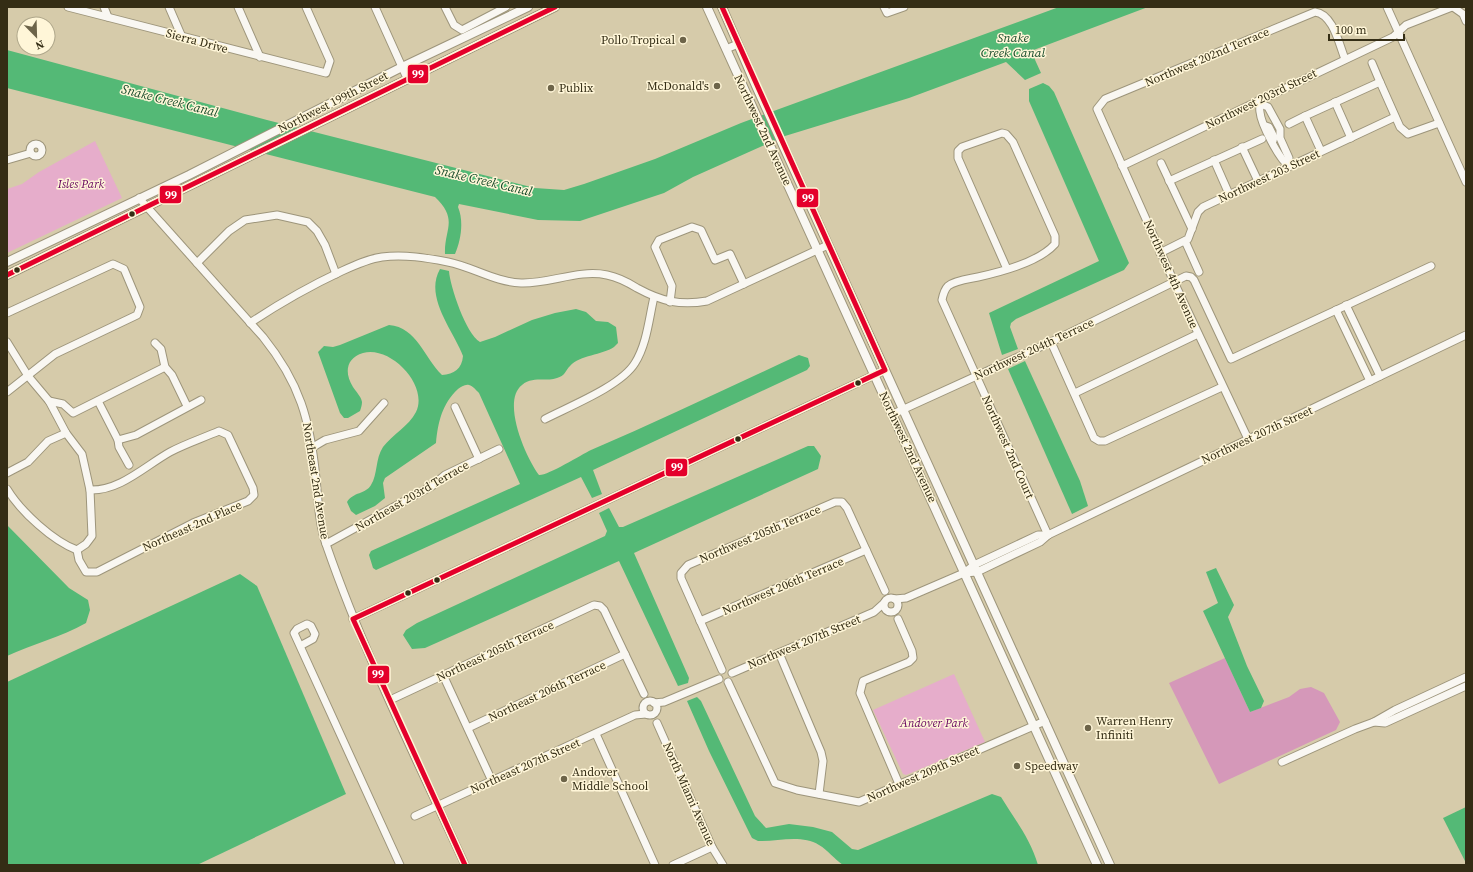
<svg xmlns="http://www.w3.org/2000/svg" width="1473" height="872" font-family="'Source Serif 4',serif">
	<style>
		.green { fill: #e6adcb }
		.forest { fill: #d598b9 }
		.water { fill: #54b976 }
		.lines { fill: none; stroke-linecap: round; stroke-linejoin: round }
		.minor-casing { stroke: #9d957b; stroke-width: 9 }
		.major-casing { stroke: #9d957b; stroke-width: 10 }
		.minor { stroke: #f9f7f2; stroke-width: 7 }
		.major { stroke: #f9f7f2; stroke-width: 8 }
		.bus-1-casing { stroke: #fff6d8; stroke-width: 8 }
		.bus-1 { stroke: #e4002b; stroke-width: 5 }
		.poi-dot { fill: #6d6449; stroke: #fff6d8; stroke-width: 1.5 }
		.bus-dot { fill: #342d15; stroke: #fff6d8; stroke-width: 1.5 }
		.labels { text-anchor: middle; stroke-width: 3; stroke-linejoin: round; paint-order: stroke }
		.poi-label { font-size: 12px; fill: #342d15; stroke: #fff6d8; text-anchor: start }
		.street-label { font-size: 12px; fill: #342d15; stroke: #fff6d8 }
		.park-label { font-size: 12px; font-style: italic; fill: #680560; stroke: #fff6d8 }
		.water-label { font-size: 13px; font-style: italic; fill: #164a29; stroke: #fff6d8 }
		.line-badge { stroke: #fff6d8; stroke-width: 1.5 }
		.badge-label { font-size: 11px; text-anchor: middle; font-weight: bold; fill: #fff }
	</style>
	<rect width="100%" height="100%" fill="#d6cbaa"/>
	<g class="green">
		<polygon points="95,141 122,198 7,253 7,189 22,184 39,172"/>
		<polygon points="954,674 985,742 906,775 903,774 873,710"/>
	</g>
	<polygon class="forest" points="1225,658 1250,712 1289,697 1300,689 1311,687 1324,693 1340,722 1336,730 1219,784 1169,683"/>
	<g class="water">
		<path d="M 1059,7 L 1148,7 L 1031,51 L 1041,73 L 1025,80 L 1006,62 L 909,98 L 785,136 L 693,177 L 664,193 L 580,221 L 538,220 L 459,204 L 458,207 C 464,221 461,240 455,254 L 445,254 C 444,229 459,220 435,197 L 7,88 L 7,50 L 267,120 L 535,188 L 564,190 L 584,184 L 655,159 L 741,123 Z"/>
		<polygon points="1043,83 1049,86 1054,92 1129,263 1124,270 1016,319 1011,323 1010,327 1018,349 1002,355 989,313 1099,261 1029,101 1029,89"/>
		<path d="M 440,269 L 449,271 C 450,286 466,334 480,342 L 495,337 L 532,320 L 555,313 L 576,309 L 586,312 L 596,321 L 608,322 L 616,327 L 618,343 L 614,347 C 602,355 580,355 570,366 C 565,371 565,376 557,378 C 545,382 533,376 522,385 C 501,401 526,458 539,475 C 547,476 581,455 591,450 C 661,420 730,387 799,355 L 808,358 L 810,366 L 807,370 L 593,470 L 602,494 L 592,498 L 581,477 L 376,570 L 373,568 L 369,555 L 371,551 L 520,484 L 479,393 C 476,390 473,386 469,385 C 465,384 461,387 458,389 C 442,404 438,422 436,443 L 385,478 L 383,483 L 385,498 L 375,506 L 356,515 L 351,511 L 347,502 C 353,492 366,494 371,485 C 378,474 375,459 383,447 C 392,435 409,426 416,412 C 429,385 390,345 363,353 C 346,358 344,373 353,387 C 356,392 361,396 362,402 C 362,405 361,408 360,411 L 348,418 L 344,418 L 340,413 L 318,352 L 324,346 L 333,347 L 340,345 L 389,325 C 417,327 425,359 442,375 C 454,374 462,369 463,356 C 453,330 424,297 440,269 Z"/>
		<polygon points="1025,361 1080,481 1088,506 1072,514 1008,369"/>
		<polygon points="808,446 814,446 821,456 818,469 634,553 689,678 688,683 678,686 619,561 425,648 412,649 403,635 406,630 417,623 605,536 607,531 599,513 609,508 619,527 623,527"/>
		<path d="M 7,525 L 69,588 L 88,600 L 90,610 L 86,623 C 61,637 33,644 7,656 Z"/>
		<polygon points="1216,568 1234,605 1228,617 1247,666 1264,701 1261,708 1250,712 1203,611 1218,603 1206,572"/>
		<polygon points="240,574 257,586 346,794 197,865 7,865 7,682"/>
		<path d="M 697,697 L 701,701 L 755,816 L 766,828 L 789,824 L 813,827 L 832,832 L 852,849 L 858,850 L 992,794 L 1001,797 C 1015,820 1030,838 1038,865 L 843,865 C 834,859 828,850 819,845 C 801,834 777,842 758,841 L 752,838 L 747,828 L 709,751 L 687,701 Z"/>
		<polygon points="1466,807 1466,863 1443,818"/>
	</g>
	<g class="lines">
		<defs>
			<g id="minor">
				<polyline points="68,7 326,73 330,61 306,7"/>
				<polyline points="104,7 108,17"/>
				<polyline points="169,7 182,37"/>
				<polyline points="238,7 260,57"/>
				<polyline points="375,7 407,78"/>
				<polyline points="445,7 454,25 462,30 506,7"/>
				<polyline points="884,7 887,13 904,7"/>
				<polyline points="1387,7 1466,182"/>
				<polyline points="1453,7 1463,14 1466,21"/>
				<polyline points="726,49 738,44"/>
				<polyline points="1372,63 1380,82"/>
				<path d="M 1259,100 C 1261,105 1259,107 1260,112 C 1261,124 1279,159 1289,166"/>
				<polyline points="1335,102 1351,138"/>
				<polyline points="1261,104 1268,107 1280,129 1280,138 1289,158 1289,166"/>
				<polyline points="1289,124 1305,116"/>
				<polyline points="1266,126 1269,127 1274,137 1273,141"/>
				<circle cx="36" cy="150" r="6"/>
				<polyline points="1242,147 1258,181"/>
				<polyline points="1321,151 1305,116 1380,82 1400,127 1408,134 1439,123"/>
				<polyline points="7,160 31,153"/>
				<polyline points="1214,160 1229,194"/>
				<polyline points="1161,163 1192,229"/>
				<polyline points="1122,166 1393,37 1406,25 1452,7"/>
				<polyline points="1169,181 1262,139"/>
				<path d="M 139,198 L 263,337 C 300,383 310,420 316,478 C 318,500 319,526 327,547 C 365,656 417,760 465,865"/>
				<polyline points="1185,241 1199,272"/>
				<polyline points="1160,253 1188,239 1198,212 1203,207 1395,117"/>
				<polyline points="197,263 229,231 245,220 277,215 308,222 317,231 325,245 336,274"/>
				<path d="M 1007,269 L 958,158 L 958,151 L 962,147 L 1002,133 L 1006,134 L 1013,142 L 1055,236 L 1055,244 C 1039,262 1001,272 978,277 C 969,279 956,280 948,286 C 944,290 943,295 942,300 L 1048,535"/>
				<polyline points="670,302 672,286 655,247 659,240 692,227 701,230 715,260 730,254 744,284"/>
				<polyline points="1346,305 1380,376"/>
				<polyline points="1336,310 1370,381"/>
				<polyline points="7,313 113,264 124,269 140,307 137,315 55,354 7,392"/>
				<path d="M 250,323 C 280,303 310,286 342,271 C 355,265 368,259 382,257 C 404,254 427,258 448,262 C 473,267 495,282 521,283 C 550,284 578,269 607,275 C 617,277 629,283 637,288 C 661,301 680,306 707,301 L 828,245"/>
				<polyline points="7,342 28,376 49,401 66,433 82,454 90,490 92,536 86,544 77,550"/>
				<polyline points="1051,342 1094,438 1099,441 1105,441 1222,387"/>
				<polyline points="155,343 161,349 165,367 172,375 187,406"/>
				<polyline points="1075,393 1198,334"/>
				<polyline points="49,401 63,404 73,413 165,367"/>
				<polyline points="98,401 118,440 119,447 129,465"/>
				<polyline points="455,407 479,459"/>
				<polyline points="893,414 1051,342 1186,276 1191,277 1194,280 1231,359 1431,266"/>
				<path d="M 545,419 C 570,406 621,386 635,363 C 647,344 649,318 654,297"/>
				<path d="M 1248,439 L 1174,282 L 1097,109 L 1105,99 L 1315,12 C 1333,14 1339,44 1345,59"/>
				<polyline points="118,440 136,435 201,400"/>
				<polyline points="313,447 325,440 359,431 384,403"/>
				<polyline points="7,473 28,462 48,441 66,433"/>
				<path d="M 7,489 C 21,512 53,541 77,550"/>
				<polyline points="326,544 432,486 445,475 499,449"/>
				<path d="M 77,550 L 79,560 L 86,572 L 97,572 L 193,523 L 248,501 L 254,495 L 253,488 L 228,435 L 219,431 C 203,438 185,444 170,452 C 145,466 120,491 90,490"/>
				<polyline points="964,573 977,572 1040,542 1048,535 1466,335"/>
				<circle cx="891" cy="605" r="7"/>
				<polyline points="895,599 906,598 964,573 974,565 1038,535 1048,535"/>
				<polyline points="353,619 885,370"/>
				<polyline points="898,619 912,651 913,658 909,662 863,681 860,693 899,784"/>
				<polyline points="700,621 866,550"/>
				<path d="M 300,646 L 313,639 L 315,634 L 311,626 L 307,624 L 297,629 L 294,633 C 329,711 365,788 400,865"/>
				<polyline points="779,653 821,752 823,761 819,794"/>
				<polyline points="722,670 681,578 681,573 688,565 835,502 842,502 847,508 885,591"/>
				<polyline points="732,673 874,612 884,603"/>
				<polyline points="443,675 492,781"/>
				<polyline points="728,682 775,783 797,790 859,802 1045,721"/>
				<polyline points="390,700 594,605 600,606 604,610 644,694"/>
				<circle cx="650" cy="708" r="7"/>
				<polyline points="654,703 664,702 719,679"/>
				<polyline points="1374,722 1385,723 1466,686"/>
				<polyline points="657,723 712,847 723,865"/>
				<polyline points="468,728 625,654"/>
				<polyline points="596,734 655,865"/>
				<polyline points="1282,762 1355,729 1374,722 1395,710 1466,677"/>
				<polyline points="415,816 635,715 646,714"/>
				<polyline points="673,865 712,847"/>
			</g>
			<g id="major">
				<polyline points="707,7 1097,865"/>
				<polyline points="722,7 756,86 1110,865"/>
				<polyline points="7,262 189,175 402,67 528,7"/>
				<path d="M 7,275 C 190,186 372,95 555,7"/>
			</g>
		</defs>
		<use href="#minor" class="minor-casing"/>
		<use href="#major" class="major-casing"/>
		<use href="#minor" class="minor"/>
		<use href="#major" class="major"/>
		<defs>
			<g id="bus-1">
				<polyline points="7,275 555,7"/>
				<polyline points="465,865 353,619 885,370 722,7"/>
			</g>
		</defs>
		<use href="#bus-1" class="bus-1-casing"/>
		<use href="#bus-1" class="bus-1"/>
	</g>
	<g class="poi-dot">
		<circle cx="683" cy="40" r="4"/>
		<circle cx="717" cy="86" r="4"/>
		<circle cx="551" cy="88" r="4"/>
		<circle cx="1088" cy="728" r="4"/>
		<circle cx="1017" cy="766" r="4"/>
		<circle cx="564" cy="779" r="4"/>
	</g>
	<g class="bus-dot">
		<circle cx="132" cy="214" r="3.5"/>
		<circle cx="17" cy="270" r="3.5"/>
		<circle cx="858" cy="383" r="3.5"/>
		<circle cx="738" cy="439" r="3.5"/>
		<circle cx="437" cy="580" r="3.5"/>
		<circle cx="408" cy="593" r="3.5"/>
	</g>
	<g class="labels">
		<g class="poi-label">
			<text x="675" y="44" text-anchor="end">Pollo Tropical</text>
			<text x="709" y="90" text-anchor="end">McDonald's</text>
			<text x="559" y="92">Publix</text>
			<text x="1096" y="725">Warren Henry<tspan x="1096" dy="14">Infiniti</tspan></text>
			<text x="1025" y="770">Speedway</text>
			<text x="572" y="776">Andover<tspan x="572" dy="14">Middle School</tspan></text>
		</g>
		<g class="street-label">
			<text transform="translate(197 41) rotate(15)" y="4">Sierra Drive</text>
			<text transform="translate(1207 57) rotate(-23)" y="4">Northwest 202nd Terrace</text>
			<text transform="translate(1261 99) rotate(-26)" y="4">Northwest 203rd Street</text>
			<text transform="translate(333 102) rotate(-27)" y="4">Northwest 199th Street</text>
			<text transform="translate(763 130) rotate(65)" y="4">Northwest 2nd Avenue</text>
			<text transform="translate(1269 176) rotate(-25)" y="4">Northwest 203 Street</text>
			<text transform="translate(1171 274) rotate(66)" y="4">Northwest 4th Avenue</text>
			<text transform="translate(1034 349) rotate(-25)" y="4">Northwest 204th Terrace</text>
			<text transform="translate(1257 435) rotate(-25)" y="4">Northwest 207th Street</text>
			<text transform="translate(908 447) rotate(65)" y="4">Northwest 2nd Avenue</text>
			<text transform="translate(1008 447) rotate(66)" y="4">Northwest 2nd Court</text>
			<text transform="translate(316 481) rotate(81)" y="4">Northeast 2nd Avenue</text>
			<text transform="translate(412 496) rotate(-30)" y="4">Northeast 203rd Terrace</text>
			<text transform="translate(192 526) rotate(-24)" y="4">Northeast 2nd Place</text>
			<text transform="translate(760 534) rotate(-23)" y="4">Northwest 205th Terrace</text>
			<text transform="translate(783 586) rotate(-23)" y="4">Northwest 206th Terrace</text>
			<text transform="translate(804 642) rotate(-23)" y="4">Northwest 207th Street</text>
			<text transform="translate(495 651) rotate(-25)" y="4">Northeast 205th Terrace</text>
			<text transform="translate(547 691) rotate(-25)" y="4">Northeast 206th Terrace</text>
			<text transform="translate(525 766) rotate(-24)" y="4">Northeast 207th Street</text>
			<text transform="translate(923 774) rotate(-24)" y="4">Northwest 209th Street</text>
			<text transform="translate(689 794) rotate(66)" y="4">North Miami Avenue</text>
		</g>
		<g class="park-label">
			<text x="81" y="188">Isles Park</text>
			<text x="934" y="727">Andover Park</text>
		</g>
		<g class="water-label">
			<text x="1013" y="42">Snake<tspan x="1013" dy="15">Creek Canal</tspan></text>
			<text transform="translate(170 100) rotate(14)" y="5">Snake Creek Canal</text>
			<text transform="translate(484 180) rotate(13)" y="5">Snake Creek Canal</text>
		</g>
	</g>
	<g class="line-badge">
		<rect x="407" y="64" width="22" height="20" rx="4" fill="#e4002b"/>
		<rect x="159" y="185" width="23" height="19" rx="4" fill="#e4002b"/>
		<rect x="796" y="188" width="23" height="20" rx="4" fill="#e4002b"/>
		<rect x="665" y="458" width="23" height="19" rx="4" fill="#e4002b"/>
		<rect x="367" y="665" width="23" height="19" rx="4" fill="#e4002b"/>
	</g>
	<g class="badge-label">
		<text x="418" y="78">99</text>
		<text x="171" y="199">99</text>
		<text x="808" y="202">99</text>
		<text x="677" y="471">99</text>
		<text x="378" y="678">99</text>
	</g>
	<rect width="1473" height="872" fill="none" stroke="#342d15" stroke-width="16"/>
	<g transform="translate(36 36) rotate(157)"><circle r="19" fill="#fff6d8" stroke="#aea68a"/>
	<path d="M0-3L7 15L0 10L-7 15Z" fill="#6d6449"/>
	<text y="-6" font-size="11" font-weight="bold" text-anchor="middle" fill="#342d15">N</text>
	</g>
	<path d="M1329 34v6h75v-6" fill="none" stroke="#342d15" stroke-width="2"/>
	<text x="1335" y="34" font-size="12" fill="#342d15" stroke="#fff6d8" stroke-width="3" paint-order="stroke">100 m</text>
</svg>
